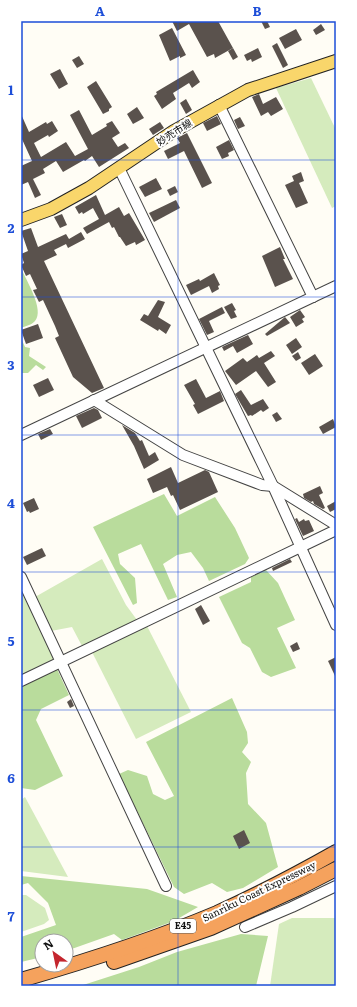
<svg xmlns="http://www.w3.org/2000/svg" width="357" height="1007" font-family="Literata,'Noto Sans JP',serif">
	<style>
		.green { fill: #d5ebbd }
		.forest { fill: #b9dc9c }
		.building { fill: #5a524d }
		.lines { fill: none; stroke-linecap: round; stroke-linejoin: round }
		.minor-casing { stroke: #444; stroke-width: 12 }
		.major-casing { stroke: #222; stroke-width: 14 }
		.highway-casing { stroke: #222; stroke-width: 16 }
		.minor { stroke: #fff; stroke-width: 10 }
		.major { stroke: #f9d66b; stroke-width: 12 }
		.highway { stroke: #f5a25d; stroke-width: 14 }
		.grid { fill: none; stroke: #1d4ed8; stroke-width: 1; stroke-opacity: 0.55 }
		.labels { text-anchor: middle; stroke-width: 4; stroke-linejoin: round; paint-order: stroke }
		.shield { fill: #fff; stroke: #585858; stroke-width: 1 }
		.shield-label { font-size: 9px; font-weight: bold; fill: #111 }
		.street-label { font-size: 10px; fill: #111; stroke: #fff }
		.neatline { fill: none; stroke: #1d4ed8; stroke-width: 1.5 }
		.grid-label { font-size: 13px; text-anchor: middle; font-weight: bold; fill: #1d4ed8 }
	</style>
	<rect width="100%" height="100%" fill="#fffdf5"/>
	<g class="green">
		<polygon points="311,78 336,130 336,206 332,208 276,88"/>
		<polygon points="102,559 126,605 137,620 82,646 72,627 51,631 35,597"/>
		<polygon points="21,590 55,659 21,675"/>
		<polygon points="147,626 191,712 136,739 92,652"/>
		<polygon points="25,797 68,877 21,871 21,800"/>
		<polygon points="21,895 26,895 45,908 49,920 44,924 21,932"/>
		<polygon points="292,918 336,918 336,986 270,986 279,924"/>
	</g>
	<g class="forest">
		<path d="M 21,268 C 26,280 45,310 35,321 C 32,325 25,326 21,328 Z"/>
		<polygon points="21,338 25,347 30,348 29,356 46,367 43,370 36,365 28,373 21,373"/>
		<polygon points="164,494 177,516 215,497 235,528 249,558 245,564 209,581 203,568 191,552 177,555 163,564 177,597 168,600 141,544 118,554 120,564 135,578 137,603 133,605 93,527"/>
		<polygon points="266,570 278,583 295,620 277,628 296,668 271,677 262,672 250,648 242,643 219,597 251,582 251,577"/>
		<polygon points="57,669 69,695 41,709 36,720 63,776 35,790 21,788 21,687"/>
		<polygon points="232,698 247,732 248,743 242,752 251,762 246,773 248,804 266,823 278,867 243,888 227,892 212,883 184,894 174,887 119,774 128,770 147,776 153,794 165,800 174,796 146,742"/>
		<polygon points="21,876 147,889 198,907 174,921 122,940 114,934 66,951 66,941 42,941 42,957 21,962 21,937 56,925 48,903 28,883 21,885"/>
		<polygon points="241,934 268,936 256,986 80,986 139,967 177,952"/>
	</g>
	<g class="building">
		<polygon points="172,21 218,21 233,48 215,58 214,54 207,57 189,24 177,31"/>
		<polygon points="261,21 267,21 270,27 265,29"/>
		<polygon points="321,24 325,30 316,35 313,30"/>
		<polygon points="172,28 186,55 180,58 180,56 170,61 159,35"/>
		<polygon points="296,29 302,40 285,49 279,38"/>
		<polygon points="277,43 288,65 283,68 272,46"/>
		<polygon points="233,48 238,57 233,60 228,51"/>
		<polygon points="258,48 262,57 252,62 251,59 247,61 244,55"/>
		<polygon points="79,56 84,64 77,68 72,60"/>
		<polygon points="60,69 68,84 59,89 50,74"/>
		<polygon points="193,70 200,82 192,88 189,83 173,93 176,99 162,109 154,96 157,94 156,92"/>
		<polygon points="96,81 112,107 109,109 109,111 103,114 87,87"/>
		<polygon points="259,94 263,104 276,97 283,109 271,116 268,112 261,116 252,97"/>
		<polygon points="186,99 192,110 186,114 180,103"/>
		<polygon points="137,107 144,118 133,124 127,114"/>
		<polygon points="79,110 92,135 107,126 106,124 112,121 120,133 112,138 118,147 125,143 129,148 99,167 92,156 85,161 84,160 63,172 56,161 43,169 45,173 33,179 41,195 35,198 28,182 21,185 21,166 32,161 21,137 21,114 29,132 46,122 47,124 52,121 58,131 49,137 48,135 34,143 41,157 66,142 75,156 88,149 70,115"/>
		<polygon points="217,116 221,124 207,131 203,123"/>
		<polygon points="240,117 245,126 238,129 234,120"/>
		<polygon points="160,122 164,128 153,135 149,129"/>
		<polygon points="187,133 212,183 202,188 184,151 168,159 164,151 180,143 177,138"/>
		<polygon points="229,140 234,150 228,153 229,156 222,159 216,147"/>
		<polygon points="301,172 304,181 299,183 308,203 296,208 285,185 294,181 292,176"/>
		<polygon points="156,178 162,189 145,197 139,187"/>
		<polygon points="175,186 178,192 170,196 167,190"/>
		<polygon points="96,195 105,215 119,207 124,216 129,213 145,240 136,245 135,242 126,246 120,237 119,237 114,227 112,228 109,222 87,234 83,228 99,219 93,208 83,214 82,212 79,214 75,207"/>
		<polygon points="176,200 180,208 154,222 149,213"/>
		<polygon points="62,214 67,225 60,228 54,217"/>
		<polygon points="31,228 38,247 66,234 69,239 81,232 85,239 68,248 66,244 54,250 57,255 44,261 104,388 92,393 73,377 55,338 59,336 55,326 43,300 39,302 33,290 37,289 30,274 26,276 21,265 24,263 21,254 28,251 21,231"/>
		<polygon points="280,247 285,259 283,259 293,279 275,287 262,256"/>
		<polygon points="214,273 220,285 218,286 219,289 212,293 209,286 191,295 186,285 199,279 200,281"/>
		<polygon points="158,300 165,302 158,317 171,325 166,334 159,329 158,331 140,320 144,314 148,316"/>
		<polygon points="232,303 236,310 234,311 237,317 231,319 224,307"/>
		<polygon points="222,307 225,313 209,321 214,332 207,335 199,319"/>
		<polygon points="300,310 305,317 302,319 304,322 296,327 290,317"/>
		<polygon points="285,317 290,323 267,336 265,334"/>
		<polygon points="38,324 43,338 26,344 21,330"/>
		<polygon points="248,335 253,344 237,353 233,346 224,351 222,347"/>
		<polygon points="296,338 302,347 292,354 286,345"/>
		<polygon points="271,351 275,356 264,363 276,382 268,387 256,371 236,385 225,371 243,358 247,362 257,355 259,358"/>
		<polygon points="298,352 301,358 296,361 292,356"/>
		<polygon points="315,354 323,366 309,375 301,363"/>
		<polygon points="48,378 54,390 39,397 33,385"/>
		<polygon points="196,379 206,398 220,391 224,401 198,414 193,405 195,404 184,385"/>
		<polygon points="241,390 251,405 263,399 269,408 263,412 261,410 252,416 251,415 248,416 235,394"/>
		<polygon points="94,408 98,410 102,418 82,428 76,416"/>
		<polygon points="277,412 282,419 276,422 272,415"/>
		<polygon points="333,419 336,427 323,434 319,427"/>
		<polygon points="122,425 135,433 140,441 142,440 149,456 155,452 159,460 144,469 134,446"/>
		<polygon points="50,429 53,434 41,440 38,434"/>
		<polygon points="171,467 178,483 205,470 209,472 218,492 180,510 173,495 171,496 167,487 153,493 147,479"/>
		<polygon points="320,486 323,493 319,495 325,508 323,509 314,504 313,501 311,502 304,498 303,494"/>
		<polygon points="34,498 39,509 30,513 29,511 27,512 23,503"/>
		<polygon points="336,501 336,509 330,512 327,506"/>
		<polygon points="297,518 299,522 304,519 305,521 309,520 314,531 303,536 295,519"/>
		<polygon points="42,548 46,556 27,565 23,557"/>
		<polygon points="290,559 292,562 273,571 272,568"/>
		<polygon points="201,605 210,621 203,625 195,609"/>
		<polygon points="297,642 300,649 293,652 290,646"/>
		<polygon points="336,657 336,678 328,661"/>
		<polygon points="71,699 74,706 70,708 67,702"/>
		<polygon points="244,830 250,843 239,849 233,836"/>
	</g>
	<g class="lines">
		<defs>
			<g id="minor">
				<polyline points="219,105 313,297"/>
				<polyline points="119,168 273,486 336,625"/>
				<polyline points="94,400 183,455 262,485 273,486 336,525"/>
				<polyline points="21,435 336,286"/>
				<polyline points="21,577 166,886"/>
				<polyline points="21,681 336,530"/>
				<polyline points="245,927 292,907 336,886"/>
			</g>
			<polyline id="major" points="21,220 51,209 89,188 174,131 248,90 336,61"/>
			<g id="highway">
				<polyline points="114,962 211,928 299,888 336,869"/>
				<path d="M 21,980 C 87,961 153,940 217,913 C 257,895 297,874 336,852"/>
			</g>
		</defs>
		<use href="#minor" class="minor-casing"/>
		<use href="#major" class="major-casing"/>
		<use href="#highway" class="highway-casing"/>
		<use href="#minor" class="minor"/>
		<use href="#major" class="major"/>
		<use href="#highway" class="highway"/>
	</g>
	<path class="grid" d="M 178,21 L 178,986M 21,160 L 336,160M 21,297 L 336,297M 21,435 L 336,435M 21,572 L 336,572M 21,710 L 336,710M 21,847 L 336,847"/>
	<g class="labels">
		<rect class="shield" x="170" y="919" width="26" height="14" rx="3"/>
		<g class="shield-label">
			<text x="183" y="929">E45</text>
		</g>
		<g class="street-label">
			<text transform="translate(174 132) rotate(-32)" y="4">妙売市線</text>
			<text transform="translate(259 891) rotate(-26)" y="4">Sanriku Coast Expressway</text>
		</g>
	</g>
	<rect width="357" height="1007" fill="none" stroke="#ffffff" stroke-width="44"/>
	<g transform="translate(54 953) rotate(327)"><circle r="19" fill="#ffffff" stroke="#a0a0a0"/>
	<path d="M0-3L7 15L0 10L-7 15Z" fill="#c4262e"/>
	<text y="-6" font-size="11" font-weight="bold" text-anchor="middle" fill="#111111">N</text>
	</g>
	<rect x="22" y="22" width="313" height="963" class="neatline"/>
	<g class="grid-label">
		<text x="100" y="16">A</text>
		<text x="257" y="16">B</text>
		<text x="11" y="95">1</text>
		<text x="11" y="233">2</text>
		<text x="11" y="370">3</text>
		<text x="11" y="508">4</text>
		<text x="11" y="646">5</text>
		<text x="11" y="783">6</text>
		<text x="11" y="921">7</text>
	</g>
</svg>
